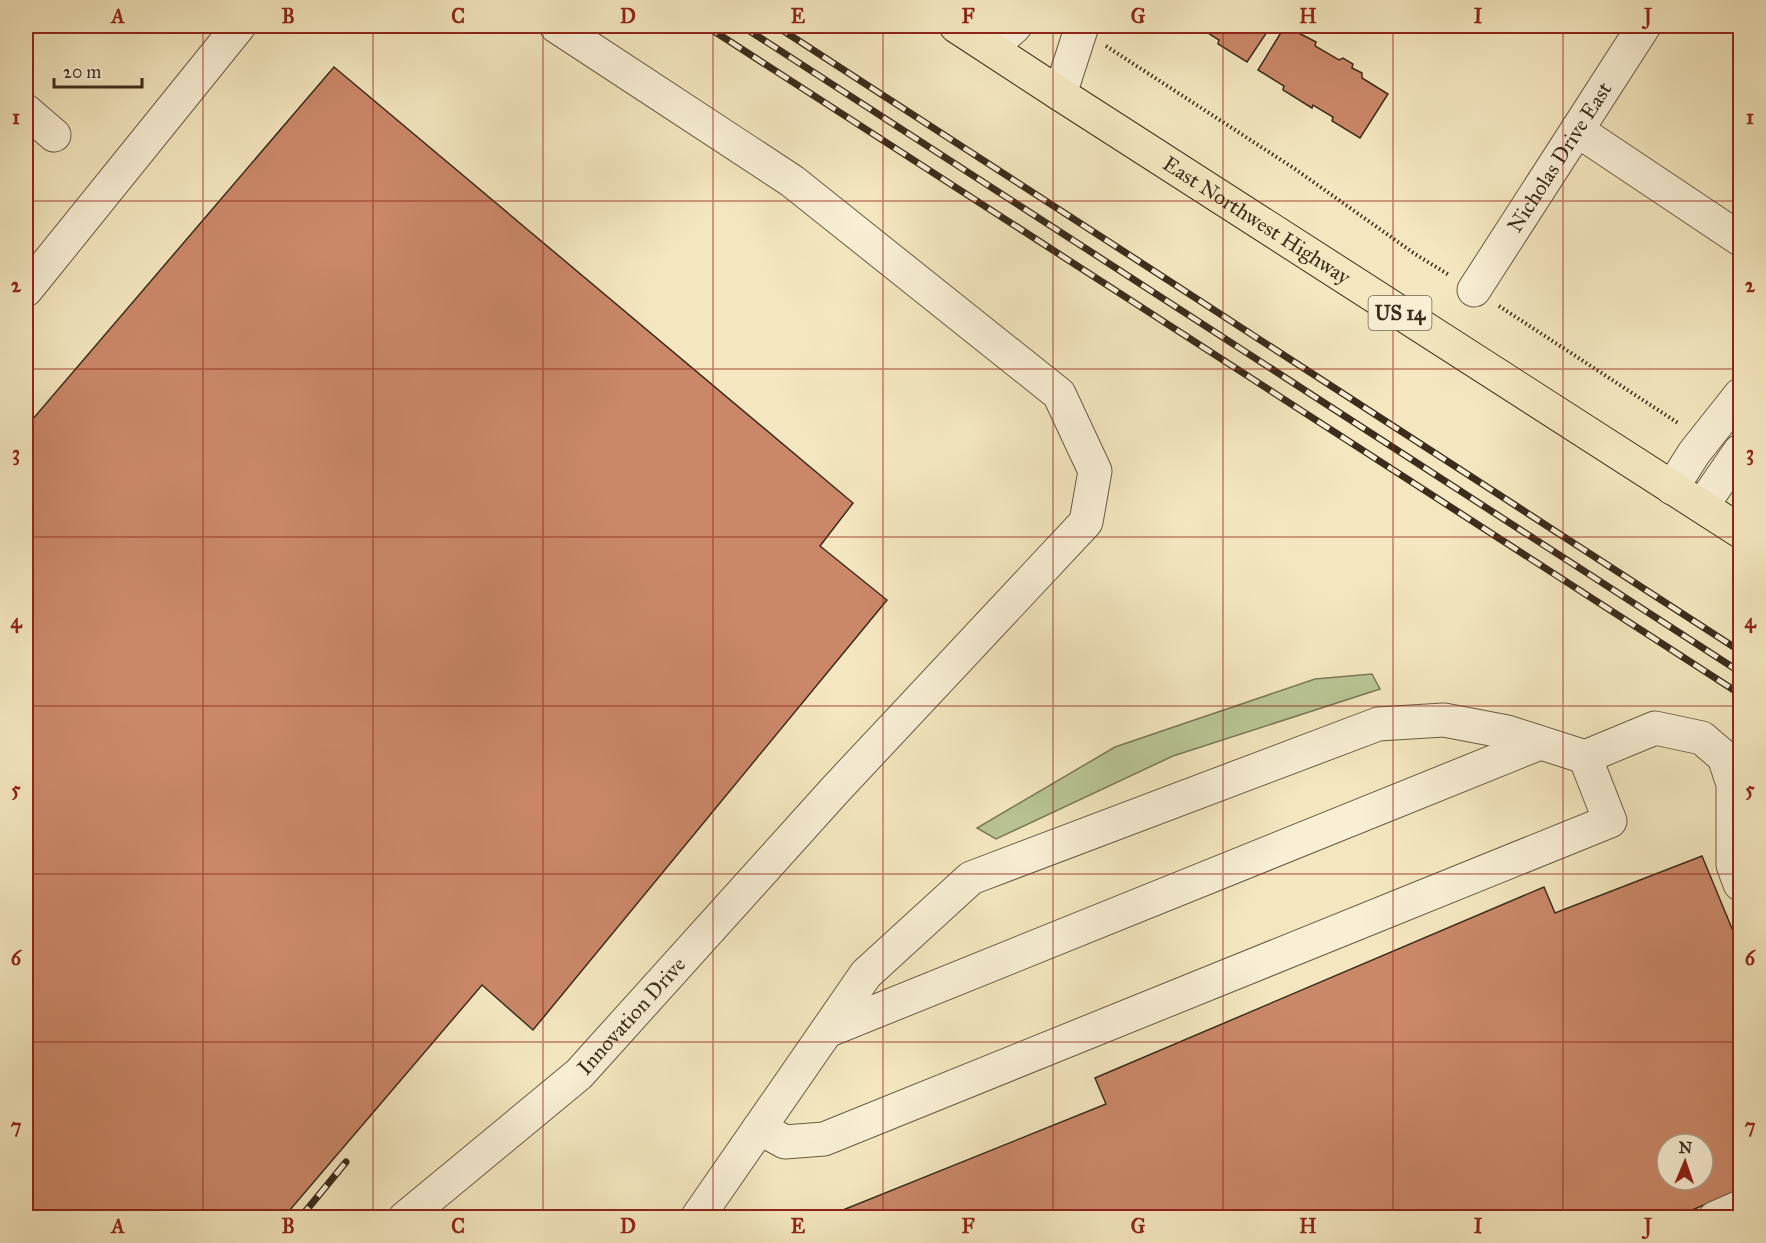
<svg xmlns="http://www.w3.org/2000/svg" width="1766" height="1243" font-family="'IM FELL Great Primer',serif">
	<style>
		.green { fill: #b9c694; stroke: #7a7958; stroke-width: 1.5 }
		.building { fill: #cb8869; stroke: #3b2c1b; stroke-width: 1.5; fill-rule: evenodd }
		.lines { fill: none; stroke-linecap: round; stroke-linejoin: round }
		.minor-casing { stroke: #695b44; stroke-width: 35 }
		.major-casing { stroke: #3b2c1b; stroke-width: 35 }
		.path { stroke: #3b2c1b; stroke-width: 4; stroke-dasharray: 1.5 3; stroke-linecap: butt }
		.minor { stroke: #f8efd5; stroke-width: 33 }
		.major { stroke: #f4e7bf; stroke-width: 33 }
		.rail-casing { stroke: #3b2c1b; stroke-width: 7 }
		.rail { stroke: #f8efd5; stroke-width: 4.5; stroke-dasharray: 14; stroke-linecap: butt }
		.grid { fill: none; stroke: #8f2418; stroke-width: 1.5; stroke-opacity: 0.55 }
		.labels { text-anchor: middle; stroke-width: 6; stroke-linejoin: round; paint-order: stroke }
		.shield { fill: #f8efd5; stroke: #746653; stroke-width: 1.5 }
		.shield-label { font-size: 20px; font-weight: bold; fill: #3b2c1b }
		.street-label { font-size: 21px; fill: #3b2c1b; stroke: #f8efd5 }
		.neatline { fill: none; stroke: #8f2418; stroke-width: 2 }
		.grid-label { font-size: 20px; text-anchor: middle; font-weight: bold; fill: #8f2418 }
	</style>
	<rect width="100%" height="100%" fill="#f4e7bf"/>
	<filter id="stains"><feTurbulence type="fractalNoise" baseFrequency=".00333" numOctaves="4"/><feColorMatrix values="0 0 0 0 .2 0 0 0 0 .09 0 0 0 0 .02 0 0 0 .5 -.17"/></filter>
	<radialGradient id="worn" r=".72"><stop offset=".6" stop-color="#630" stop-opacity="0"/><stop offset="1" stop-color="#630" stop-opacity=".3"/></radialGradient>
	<polygon class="green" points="1372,674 1380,689 1173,756 996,839 977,828 1115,747 1315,679"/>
	<g class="building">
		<polygon points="1197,26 1271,26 1247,62 1218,44 1219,40"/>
		<polygon points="1285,26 1316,42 1315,46 1339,60 1343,58 1353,64 1352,68 1362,73 1362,78 1388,94 1360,138 1332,121 1333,117 1313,105 1312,108 1283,90 1284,86 1258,70"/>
		<polygon points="334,67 853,503 820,546 887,600 533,1030 482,985 283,1218 38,1218 26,1207 26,427"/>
		<path d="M 1702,856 L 1740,948 L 1740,1190 L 1673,1218 L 823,1218 L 1106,1104 L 1095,1078 L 1544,887 L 1555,913 ZM 1667,1144 L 1703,1144 L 1703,1180 L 1667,1180 Z"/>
	</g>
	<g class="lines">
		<defs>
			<g id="minor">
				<polyline points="991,48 1015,26"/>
				<polyline points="1060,94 1082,26"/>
				<polyline points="26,111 54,135"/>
				<polyline points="1577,130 1740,239"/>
				<polyline points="26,290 239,26"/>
				<path id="s1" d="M 1474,290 L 1644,26"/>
				<polyline points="1672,488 1694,453 1740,395"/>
				<polyline points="1702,506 1740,451"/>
				<polyline points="1585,757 1655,728 1702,738 1724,757 1733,784 1733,865 1740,884"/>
				<polyline points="827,1031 1540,743"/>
				<path id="s2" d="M 405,1218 L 579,1074 L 836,789 L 1086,522 L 1095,471 L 1059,394 L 792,181 L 556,26"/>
				<polyline points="697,1218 866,974 971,878 1378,724 1444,720 1507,732 1585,757 1610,821 824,1139 785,1142 759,1128"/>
				<polyline points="1715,1218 1740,1207"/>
			</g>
			<g id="major">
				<path id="s3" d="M 956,26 L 1060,94 L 1740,531"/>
			</g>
		</defs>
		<use href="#minor" class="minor-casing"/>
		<use href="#major" class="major-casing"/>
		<g class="path">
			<polyline points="1106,46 1295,169 1415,254 1449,275"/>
			<polyline points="1499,306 1678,423"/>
		</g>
		<use href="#minor" class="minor"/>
		<use href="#major" class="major"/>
		<defs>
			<g id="rail">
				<polyline points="706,26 1740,694"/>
				<polyline points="742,26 1740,672"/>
				<polyline points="776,26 1740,651"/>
				<polyline points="300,1218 346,1162"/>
			</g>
		</defs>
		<use href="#rail" class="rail-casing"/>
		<use href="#rail" class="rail"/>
	</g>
	<path class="grid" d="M 203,26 L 203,1218M 373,26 L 373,1218M 543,26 L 543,1218M 713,26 L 713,1218M 883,26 L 883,1218M 1053,26 L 1053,1218M 1223,26 L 1223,1218M 1393,26 L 1393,1218M 1563,26 L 1563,1218M 26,201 L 1740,201M 26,369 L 1740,369M 26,537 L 1740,537M 26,706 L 1740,706M 26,874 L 1740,874M 26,1042 L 1740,1042"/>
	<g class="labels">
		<rect class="shield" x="1368.5" y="296" width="63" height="34" rx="4.5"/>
		<g class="shield-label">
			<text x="1400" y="320">US 14</text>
		</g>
		<g class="street-label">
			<text dy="7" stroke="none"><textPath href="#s1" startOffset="158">Nicholas Drive East</textPath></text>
			<text dy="7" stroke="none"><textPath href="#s3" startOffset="358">East Northwest Highway</textPath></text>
			<text dy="7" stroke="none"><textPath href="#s2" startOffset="304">Innovation Drive</textPath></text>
		</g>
	</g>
	<rect width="1766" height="1243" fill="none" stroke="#f4e7bf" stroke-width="66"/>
	<g transform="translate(1685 1162) rotate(2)"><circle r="28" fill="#f8efd5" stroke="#aca18b" stroke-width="1.5"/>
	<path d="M0-4.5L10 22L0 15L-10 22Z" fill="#8f2418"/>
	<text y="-9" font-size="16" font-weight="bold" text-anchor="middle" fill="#3b2c1b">N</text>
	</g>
	<path d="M54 78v9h88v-9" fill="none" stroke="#3b2c1b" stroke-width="3"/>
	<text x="63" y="78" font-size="18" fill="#3b2c1b" stroke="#f8efd5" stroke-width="4.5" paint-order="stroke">20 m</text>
	<rect x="33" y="33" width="1700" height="1177" class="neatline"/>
	<g class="grid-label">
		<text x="118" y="23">A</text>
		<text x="288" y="23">B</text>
		<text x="458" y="23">C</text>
		<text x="628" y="23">D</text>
		<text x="798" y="23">E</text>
		<text x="968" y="23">F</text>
		<text x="1138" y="23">G</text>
		<text x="1308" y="23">H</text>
		<text x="1478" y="23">I</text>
		<text x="1648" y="23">J</text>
		<text x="16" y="124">1</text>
		<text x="1750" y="124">1</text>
		<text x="16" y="292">2</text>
		<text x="1750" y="292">2</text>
		<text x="16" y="460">3</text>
		<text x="1750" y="460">3</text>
		<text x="16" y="628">4</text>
		<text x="1750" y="628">4</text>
		<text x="16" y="796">5</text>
		<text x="1750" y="796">5</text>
		<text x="16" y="965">6</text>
		<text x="1750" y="965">6</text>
		<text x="16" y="1133">7</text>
		<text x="1750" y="1133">7</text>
		<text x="118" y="1233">A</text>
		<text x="288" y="1233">B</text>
		<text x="458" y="1233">C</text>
		<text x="628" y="1233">D</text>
		<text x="798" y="1233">E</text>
		<text x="968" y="1233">F</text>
		<text x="1138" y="1233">G</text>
		<text x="1308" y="1233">H</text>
		<text x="1478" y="1233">I</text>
		<text x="1648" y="1233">J</text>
	</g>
	<rect width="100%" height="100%" filter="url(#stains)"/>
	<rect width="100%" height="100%" fill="url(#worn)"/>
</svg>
